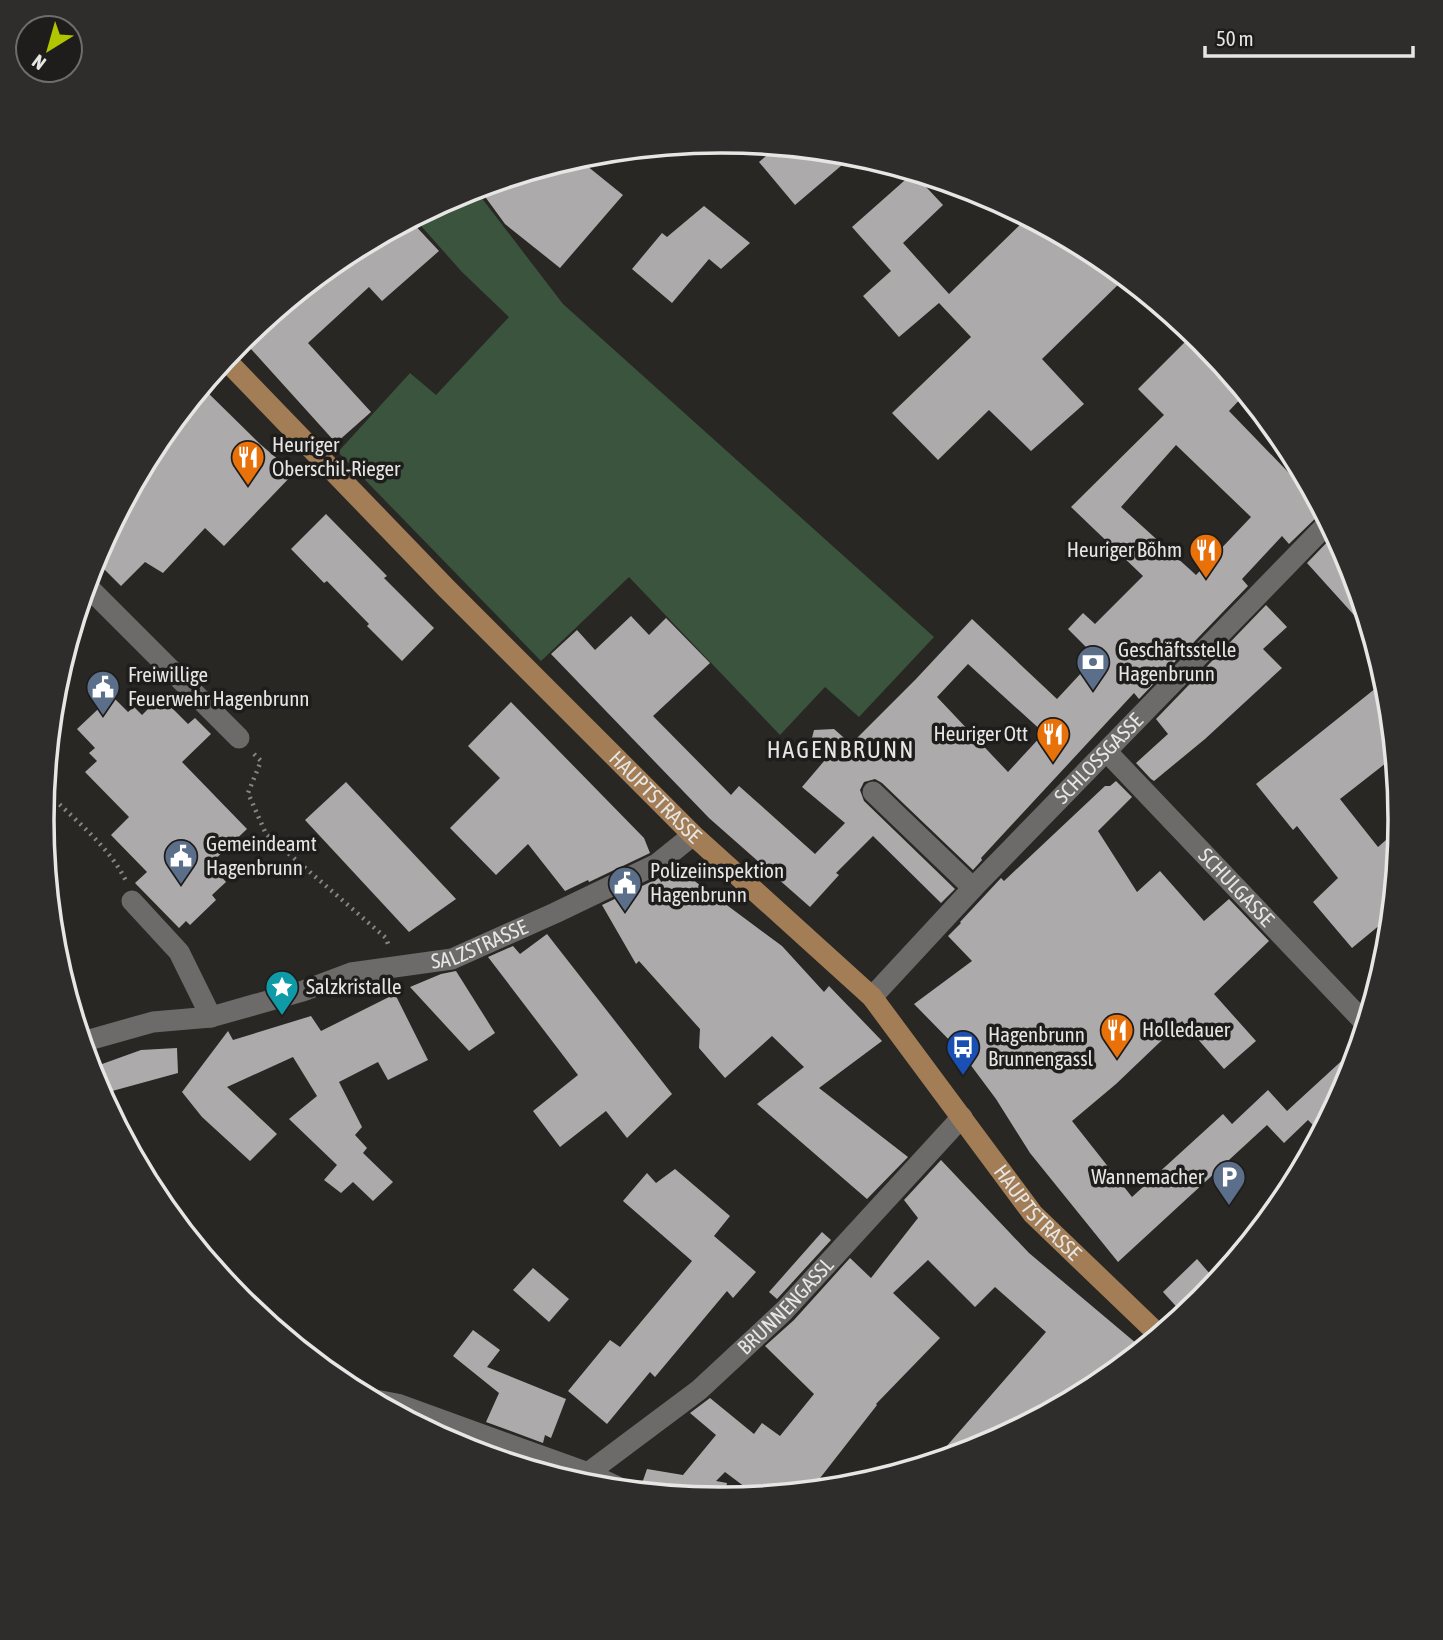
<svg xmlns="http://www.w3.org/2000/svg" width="1443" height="1640" font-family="'Asap Condensed',sans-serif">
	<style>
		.green { fill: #3b543d }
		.building { fill: #adaaac; fill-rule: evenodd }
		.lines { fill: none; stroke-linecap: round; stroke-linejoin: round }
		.path { stroke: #858582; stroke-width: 4.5; stroke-dasharray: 2 5; stroke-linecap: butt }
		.minor { stroke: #6d6b69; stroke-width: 21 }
		.major { stroke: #a27d55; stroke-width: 21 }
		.labels { text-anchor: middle; stroke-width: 7; stroke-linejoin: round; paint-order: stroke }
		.poi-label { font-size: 21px; fill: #e6e6e4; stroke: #1e1d1b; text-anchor: start }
		.street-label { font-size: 21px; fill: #e6e6e4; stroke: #1e1d1b }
		.quarter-label { font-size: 24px; letter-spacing: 2px; fill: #e6e6e4; stroke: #1e1d1b }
		.rim { fill: none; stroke: #e6e6e4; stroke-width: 3.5 }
	</style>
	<rect width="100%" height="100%" fill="#282724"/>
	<polygon class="green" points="474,188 563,304 934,637 859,717 825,687 780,735 629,577 541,661 338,452 410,373 436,395 509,317 462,272 414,218 462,192"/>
	<g class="building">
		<polygon points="778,146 854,154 855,154 795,205 759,162"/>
		<polygon points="576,157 623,195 560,268 505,224 478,187"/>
		<polygon points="913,173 943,205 903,243 949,294 1028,217 1099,255 1126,277 1042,359 1084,404 1031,451 989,410 938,460 892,413 971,337 939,303 899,337 863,296 891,271 852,227"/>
		<polygon points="704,206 750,243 721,269 709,259 672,303 632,269 662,233 667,237"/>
		<polygon points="410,220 439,251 382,301 369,287 308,343 371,412 336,443 242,339 344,255"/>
		<path d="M 1194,333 L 1202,340 L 1246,393 L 1229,411 L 1289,473 L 1298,464 L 1323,511 L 1289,544 L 1282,536 L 1242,579 L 1248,586 L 1139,699 L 1134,693 L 981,858 L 982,860 L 973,870 L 882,783 L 875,779 L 864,782 L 860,790 L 864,801 L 955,889 L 941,903 L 873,836 L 836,873 L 839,875 L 810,907 L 709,818 L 551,654 L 577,630 L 595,650 L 631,616 L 649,635 L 666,618 L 710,663 L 653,716 L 731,795 L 739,786 L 815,854 L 845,823 L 802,787 L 825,760 L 810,746 L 814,730 L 834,729 L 851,744 L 916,679 L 972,619 L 1057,699 L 1096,657 L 1068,629 L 1083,613 L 1095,624 L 1143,576 L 1071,507 L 1164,415 L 1138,389 ZM 1176,445 L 1251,517 L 1196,575 L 1121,507 ZM 968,664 L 1044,733 L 1008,772 L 937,697 Z"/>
		<polygon points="202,387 260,444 294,473 224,546 205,528 163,573 145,562 121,586 94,559 157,442"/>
		<polygon points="326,514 387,576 384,578 434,628 402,661 367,626 369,624 327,581 324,583 291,549"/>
		<polygon points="1335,534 1349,560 1372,635 1307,563"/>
		<polygon points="1266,605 1287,627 1263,649 1282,668 1205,739 1154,781 1151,779 1136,763 1168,734 1156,719"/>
		<polygon points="1386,680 1395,756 1340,799 1378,847 1386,840 1398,855 1392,915 1352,948 1313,902 1338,878 1297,826 1293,830 1256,784"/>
		<polygon points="112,696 128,712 134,707 142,715 155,702 158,705 164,700 188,724 195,718 211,734 182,762 247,829 210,864 226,882 212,895 216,900 190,925 186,921 179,928 135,883 147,872 111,835 129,817 85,772 97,761 89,753 95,748 77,729"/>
		<polygon points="511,702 644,838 650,853 589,882 588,880 565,891 528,844 496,875 450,828 500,778 468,746"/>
		<polygon points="1116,781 1132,797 1098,831 1137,892 1160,871 1204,921 1229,899 1269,941 1214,994 1256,1041 1224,1069 1182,1021 1116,1084 1072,1121 1132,1197 1223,1114 1232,1124 1268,1090 1287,1111 1360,1044 1349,1080 1321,1133 1308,1120 1284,1143 1267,1125 1118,1262 1030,1153 996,1099 961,1052 914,1004 972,961 948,936 961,923 960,922 1001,878 1004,881 1105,786 1110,786"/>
		<polygon points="346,782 456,899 409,932 305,820"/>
		<polygon points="681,871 782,946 824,992 829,986 882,1041 819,1088 908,1157 867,1199 757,1104 804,1067 772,1036 725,1078 699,1048 700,1029 639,961 636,964 602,905 659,878 661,882"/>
		<polygon points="547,934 672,1094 627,1138 606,1111 560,1147 533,1111 578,1075 488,957 513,946 520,954"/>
		<polygon points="456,971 495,1033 469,1051 410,987 441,974"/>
		<polygon points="395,994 428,1060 388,1080 378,1062 339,1082 362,1127 355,1135 367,1148 363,1153 393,1182 373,1201 353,1182 341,1193 324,1180 337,1165 289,1119 317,1096 293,1057 227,1087 277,1134 250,1161 202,1117 182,1092 228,1031 233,1040 311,1016 321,1031"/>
		<polygon points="177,1048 178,1073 105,1093 91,1068 141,1050"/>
		<polygon points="941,1160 1029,1253 1143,1349 1099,1385 981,1448 932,1463 1046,1332 995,1287 975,1307 928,1260 893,1293 940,1338 876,1404 877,1405 810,1491 757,1496 725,1472 716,1481 727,1483 724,1499 659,1493 640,1489 647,1469 683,1475 716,1435 690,1413 710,1398 754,1434 762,1423 780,1436 814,1394 765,1346 794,1320 850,1258 871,1278 918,1218 904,1200"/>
		<polygon points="675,1169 730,1216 714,1236 756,1272 733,1298 727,1291 655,1377 650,1372 607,1424 568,1391 610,1340 620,1347 692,1261 623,1201 647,1173 656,1183"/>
		<polygon points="822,1232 831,1240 777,1299 769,1292"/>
		<polygon points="1197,1259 1217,1282 1202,1301 1184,1315 1163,1292"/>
		<polygon points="533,1268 569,1299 549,1322 513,1290"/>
		<polygon points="473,1330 500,1350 487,1367 566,1399 551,1438 545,1435 543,1443 486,1422 499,1393 453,1356"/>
		<polygon points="475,1446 536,1468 535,1470 473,1451"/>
	</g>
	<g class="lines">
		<g class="path">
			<polyline points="254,754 261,761 248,793 266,834 386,938 388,944"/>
			<path d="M 43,810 L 51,802 L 57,802 C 81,825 111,850 126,881"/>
		</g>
		<g class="minor">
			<polyline points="86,585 239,738"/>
			<path id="s1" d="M 1107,752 L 1366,1024"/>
			<polyline points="873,792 973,888"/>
			<polyline points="132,901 179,952 211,1017"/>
			<path id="s2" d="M 872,997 L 973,888 L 1329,522"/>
			<path id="s3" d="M 82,1042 L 153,1022 L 211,1017 L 303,991 L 351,973 L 452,959 L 555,913 L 657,864 L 693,835"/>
			<polyline points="370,1399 397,1404 588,1473 624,1490"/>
			<path id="s4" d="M 588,1473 L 699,1390 L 784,1311 L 962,1117"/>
		</g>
		<path class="major" id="s5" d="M 225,359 L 446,588 L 693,835 L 872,997 L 1033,1214 L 1159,1335"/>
	</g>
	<defs>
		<symbol id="restaurant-pin" viewBox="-11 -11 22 30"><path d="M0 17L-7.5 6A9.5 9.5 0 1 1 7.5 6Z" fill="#e8710a" stroke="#1e1d1b"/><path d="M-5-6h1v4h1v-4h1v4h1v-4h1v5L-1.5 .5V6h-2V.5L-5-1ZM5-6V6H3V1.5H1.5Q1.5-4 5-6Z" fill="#fff"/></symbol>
		<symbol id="bank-pin" viewBox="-11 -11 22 30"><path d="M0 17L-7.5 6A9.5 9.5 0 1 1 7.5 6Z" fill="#5c6f8a" stroke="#1e1d1b"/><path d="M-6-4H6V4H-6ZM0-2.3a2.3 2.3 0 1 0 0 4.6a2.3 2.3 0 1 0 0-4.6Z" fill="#fff"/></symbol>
		<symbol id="civic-pin" viewBox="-11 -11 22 30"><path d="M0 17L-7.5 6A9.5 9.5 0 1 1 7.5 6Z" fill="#5c6f8a" stroke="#1e1d1b"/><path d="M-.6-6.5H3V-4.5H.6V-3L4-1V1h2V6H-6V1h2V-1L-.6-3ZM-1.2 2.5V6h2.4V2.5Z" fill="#fff"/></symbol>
		<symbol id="sight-pin" viewBox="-11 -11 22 30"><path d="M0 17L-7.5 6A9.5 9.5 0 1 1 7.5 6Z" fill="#0f9aa8" stroke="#1e1d1b"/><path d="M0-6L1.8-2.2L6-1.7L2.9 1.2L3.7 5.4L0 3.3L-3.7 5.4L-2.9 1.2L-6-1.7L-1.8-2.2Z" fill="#fff"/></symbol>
		<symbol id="bus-pin" viewBox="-11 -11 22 30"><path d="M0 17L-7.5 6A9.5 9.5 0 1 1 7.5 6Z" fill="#1a4fb4" stroke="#1e1d1b"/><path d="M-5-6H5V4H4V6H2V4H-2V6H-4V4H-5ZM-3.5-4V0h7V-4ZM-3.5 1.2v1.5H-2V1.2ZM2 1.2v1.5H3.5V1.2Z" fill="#fff"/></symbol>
		<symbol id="parking-pin" viewBox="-11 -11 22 30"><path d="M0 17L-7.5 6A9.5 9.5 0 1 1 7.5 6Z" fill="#5c6f8a" stroke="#1e1d1b"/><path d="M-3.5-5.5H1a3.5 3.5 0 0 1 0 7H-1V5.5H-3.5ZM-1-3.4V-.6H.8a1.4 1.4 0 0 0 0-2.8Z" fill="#fff"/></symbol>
	</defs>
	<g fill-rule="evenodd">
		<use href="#restaurant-pin" x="229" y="438" width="38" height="52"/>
		<use href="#restaurant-pin" x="1187" y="531" width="38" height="52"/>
		<use href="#bank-pin" x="1074" y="643" width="38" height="52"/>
		<use href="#civic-pin" x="84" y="668" width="38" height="52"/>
		<use href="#restaurant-pin" x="1034" y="715" width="38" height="52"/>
		<use href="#civic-pin" x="162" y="837" width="38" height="52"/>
		<use href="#civic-pin" x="606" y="864" width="38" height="52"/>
		<use href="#sight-pin" x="263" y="968" width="38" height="52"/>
		<use href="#restaurant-pin" x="1098" y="1011" width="38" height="52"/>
		<use href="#bus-pin" x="944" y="1028" width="38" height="52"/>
		<use href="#parking-pin" x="1210" y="1158" width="38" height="52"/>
	</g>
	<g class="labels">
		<g class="poi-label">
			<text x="272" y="452">Heuriger<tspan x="272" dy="24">Oberschil-Rieger</tspan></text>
			<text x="1182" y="557" text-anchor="end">Heuriger Böhm</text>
			<text x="1118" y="657">Geschäftsstelle<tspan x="1118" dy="24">Hagenbrunn</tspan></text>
			<text x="128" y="682">Freiwillige<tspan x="128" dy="24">Feuerwehr Hagenbrunn</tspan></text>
			<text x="1028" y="741" text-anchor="end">Heuriger Ott</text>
			<text x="206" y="851">Gemeindeamt<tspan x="206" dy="24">Hagenbrunn</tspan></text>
			<text x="650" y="878">Polizeiinspektion<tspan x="650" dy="24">Hagenbrunn</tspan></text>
			<text x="306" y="994">Salzkristalle</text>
			<text x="1142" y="1037">Holledauer</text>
			<text x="988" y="1042">Hagenbrunn<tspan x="988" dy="24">Brunnengassl</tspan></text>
			<text x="1204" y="1184" text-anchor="end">Wannemacher</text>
		</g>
		<g class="street-label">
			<text dy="7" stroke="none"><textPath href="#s2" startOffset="329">SCHLOSSGASSE</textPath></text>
			<text dy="7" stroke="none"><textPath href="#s5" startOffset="614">HAUPTSTRASSE</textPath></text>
			<text dy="7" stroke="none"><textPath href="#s1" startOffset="187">SCHULGASSE</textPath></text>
			<text dy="7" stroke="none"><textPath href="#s3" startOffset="411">SALZSTRASSE</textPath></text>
			<text dy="7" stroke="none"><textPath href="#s5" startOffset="1181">HAUPTSTRASSE</textPath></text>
			<text dy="7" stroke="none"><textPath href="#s4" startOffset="259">BRUNNENGASSL</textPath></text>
		</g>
		<g class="quarter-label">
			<text x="841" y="758">HAGENBRUNN</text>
		</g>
	</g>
	<path d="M0 0H1443V1640H0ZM54 820a667 667 0 1 1 1334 0a667 667 0 1 1-1334 0Z" fill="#2e2d2b" fill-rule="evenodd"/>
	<path class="rim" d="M54 820a667 667 0 1 1 1334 0a667 667 0 1 1-1334 0Z"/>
	<g transform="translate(49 49) rotate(217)"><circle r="33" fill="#1e1d1b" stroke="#6e6d6b" stroke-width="2"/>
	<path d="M0-5L12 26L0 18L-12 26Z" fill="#b1c500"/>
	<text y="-10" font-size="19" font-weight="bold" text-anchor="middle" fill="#e6e6e4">N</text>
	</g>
	<path d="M1205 46v10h208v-10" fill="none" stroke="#e6e6e4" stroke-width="3.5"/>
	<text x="1216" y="46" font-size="21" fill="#e6e6e4" stroke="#1e1d1b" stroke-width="5" paint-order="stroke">50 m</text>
</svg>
